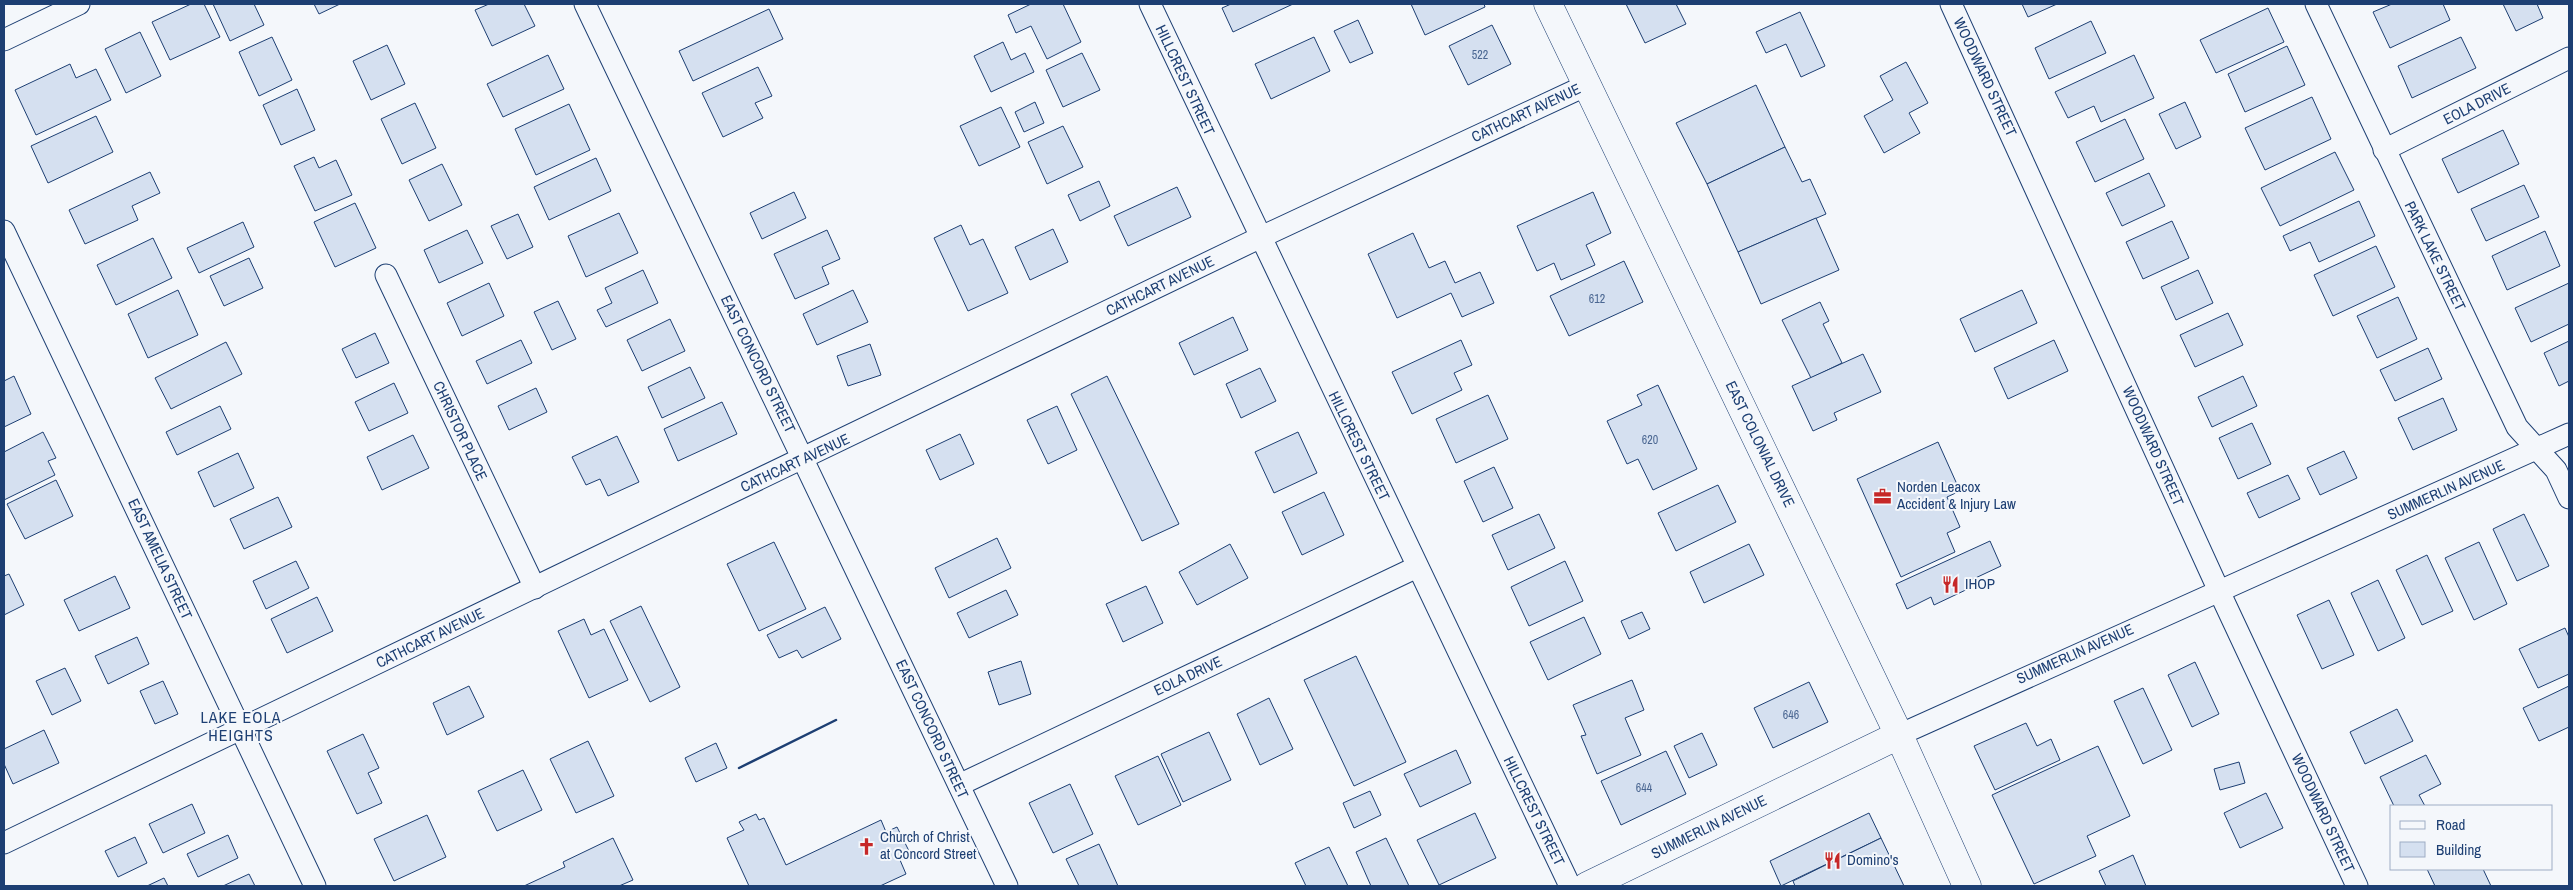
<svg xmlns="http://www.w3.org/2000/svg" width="2573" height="890" font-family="'Archivo Narrow',sans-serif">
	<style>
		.building { fill: #d5e0f0; stroke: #1d3f73 }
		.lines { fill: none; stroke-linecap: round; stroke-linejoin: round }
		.minor-casing { stroke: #1d3f73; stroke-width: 23 }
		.tertiary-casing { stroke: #1d3f73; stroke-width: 29 }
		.trunk-casing { stroke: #1d3f73; stroke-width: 29 }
		.minor { stroke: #f4f7fb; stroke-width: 21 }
		.tertiary { stroke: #f4f7fb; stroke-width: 28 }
		.trunk { stroke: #f4f7fb; stroke-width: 28 }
		.wall { stroke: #1d3f73; stroke-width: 2.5 }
		.labels { text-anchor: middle; stroke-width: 4; stroke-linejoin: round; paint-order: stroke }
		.number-label { font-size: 12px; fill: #4b6792 }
		.street-label { font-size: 15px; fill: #1d3f73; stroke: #f4f7fb }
		.poi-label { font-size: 15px; fill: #1d3f73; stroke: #f4f7fb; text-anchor: start }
		.neighbourhood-label { font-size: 16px; letter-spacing: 1px; fill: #1d3f73; stroke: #f4f7fb }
	</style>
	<rect width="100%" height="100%" fill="#f4f7fb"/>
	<g class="building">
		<polygon points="191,4 204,4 220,37 170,60 152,22"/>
		<polygon points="213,4 254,4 264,25 230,41"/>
		<polygon points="314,4 340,4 319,14"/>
		<polygon points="489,4 524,4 535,26 492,46 475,10"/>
		<polygon points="1031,4 1063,4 1081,42 1047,59 1031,26 1016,33 1008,15"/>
		<polygon points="1231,4 1293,4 1233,32 1222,8"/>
		<polygon points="1411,4 1484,4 1485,7 1425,35"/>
		<polygon points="1626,4 1676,4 1686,24 1645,43"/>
		<polygon points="2022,4 2057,4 2028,17"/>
		<polygon points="2392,4 2443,4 2450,20 2390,48 2373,12"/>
		<polygon points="2503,4 2537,4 2543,18 2516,31"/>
		<polygon points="2268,8 2284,42 2216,73 2200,40"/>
		<polygon points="769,9 783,39 693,81 679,51"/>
		<polygon points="1800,12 1825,66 1801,77 1786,44 1766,53 1756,32"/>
		<polygon points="1358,20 1373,53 1350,63 1334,31"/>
		<polygon points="2091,21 2106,53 2049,79 2035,48"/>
		<polygon points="1492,25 1511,64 1468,85 1449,46"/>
		<polygon points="140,32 161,76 126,93 105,49"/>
		<polygon points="272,37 292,80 259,96 239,52"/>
		<polygon points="1314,37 1330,71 1271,99 1255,64"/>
		<polygon points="2461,37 2476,68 2412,98 2398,66"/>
		<polygon points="1003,42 1011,60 1025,53 1034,72 991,92 974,56"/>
		<polygon points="387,45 405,84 371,100 353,61"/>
		<polygon points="2287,46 2305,85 2245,112 2228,74"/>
		<polygon points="1082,53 1100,90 1063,107 1046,70"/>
		<polygon points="548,55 564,89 503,117 487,84"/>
		<polygon points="2134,55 2154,98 2101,122 2094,106 2068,118 2055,92"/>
		<polygon points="1906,62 1928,103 1909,113 1920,133 1884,153 1864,116 1893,100 1880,76"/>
		<polygon points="70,64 76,78 96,69 111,100 36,135 15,90"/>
		<polygon points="758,67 772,96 755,103 763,118 723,137 702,93"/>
		<polygon points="1756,85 1785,147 1707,184 1676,123"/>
		<polygon points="297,89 315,130 281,145 263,105"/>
		<polygon points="2312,97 2331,139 2265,170 2245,128"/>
		<polygon points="1035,102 1044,123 1024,132 1015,112"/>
		<polygon points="2185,102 2201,137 2176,149 2159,114"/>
		<polygon points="415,103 436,148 402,164 381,119"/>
		<polygon points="569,104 590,150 536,175 515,129"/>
		<polygon points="1001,107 1020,147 979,166 960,126"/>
		<polygon points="96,116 113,152 48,183 31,146"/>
		<polygon points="2125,119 2144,159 2095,182 2076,142"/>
		<polygon points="1063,126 1083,167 1047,184 1028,142"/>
		<polygon points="2503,130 2519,164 2458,193 2442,159"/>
		<polygon points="1785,147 1802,182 1810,179 1826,214 1738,252 1707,184"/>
		<polygon points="2335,152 2354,190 2280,226 2261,188"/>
		<polygon points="314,157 319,168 336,160 352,195 315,211 294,166"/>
		<polygon points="596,158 611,191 549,220 534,187"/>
		<polygon points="442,164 462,205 429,221 409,180"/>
		<polygon points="150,172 160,193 132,206 138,220 85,244 69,210"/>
		<polygon points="2149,173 2165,206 2122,226 2106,193"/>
		<polygon points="1099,181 1110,206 1080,221 1068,195"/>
		<polygon points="2524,185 2539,217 2486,241 2471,209"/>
		<polygon points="1177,187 1191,217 1128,246 1114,216"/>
		<polygon points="794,192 806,218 762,239 750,213"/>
		<polygon points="1593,192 1611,233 1586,245 1595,265 1561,280 1554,263 1537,271 1517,226"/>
		<polygon points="2359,201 2375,236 2319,262 2310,242 2290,251 2283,236"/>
		<polygon points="355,203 376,248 335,267 314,222"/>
		<polygon points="619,213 638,253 586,277 568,236"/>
		<polygon points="518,214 533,247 507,259 491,226"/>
		<polygon points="1816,218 1839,270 1761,304 1738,252"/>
		<polygon points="2172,221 2189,258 2143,279 2126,242"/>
		<polygon points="243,222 254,247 199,273 187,248"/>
		<polygon points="961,225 970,245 983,239 1008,293 968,311 934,238"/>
		<polygon points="1053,229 1068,262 1030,280 1015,247"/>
		<polygon points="467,230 483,263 439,283 424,250"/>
		<polygon points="827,230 840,259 822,267 829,284 795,299 774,254"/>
		<polygon points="2545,231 2560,266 2507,290 2492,256"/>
		<polygon points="1413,233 1429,268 1445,261 1455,283 1480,272 1494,303 1462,317 1451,293 1397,318 1368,254"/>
		<polygon points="153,238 172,278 116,305 97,265"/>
		<polygon points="2376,246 2395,287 2333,316 2314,275"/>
		<polygon points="249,258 263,288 224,306 210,276"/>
		<polygon points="1624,261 1643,302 1569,336 1550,296"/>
		<polygon points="643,270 658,303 606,327 597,310 612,303 605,288"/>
		<polygon points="2198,270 2213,303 2176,320 2161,287"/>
		<polygon points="489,283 504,316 462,336 447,303"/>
		<polygon points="2569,283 2569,324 2531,342 2515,308"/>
		<polygon points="178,290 198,335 148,358 128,314"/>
		<polygon points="853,290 868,322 817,345 803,314"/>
		<polygon points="2022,290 2037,323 1975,352 1960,319"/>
		<polygon points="2398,297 2417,339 2377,358 2357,316"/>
		<polygon points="558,301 576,339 552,350 534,312"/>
		<polygon points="1820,302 1829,321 1823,324 1842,363 1811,378 1782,320"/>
		<polygon points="2228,313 2243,345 2195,367 2180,335"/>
		<polygon points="1233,317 1248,350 1194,375 1179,343"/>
		<polygon points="670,319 685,351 642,371 627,340"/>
		<polygon points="375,333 389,363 356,378 342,349"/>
		<polygon points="521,340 532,363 487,384 476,361"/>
		<polygon points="1461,340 1472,365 1454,373 1462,390 1412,414 1392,372"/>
		<polygon points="2054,340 2068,371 2008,399 1994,368"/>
		<polygon points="2569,341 2569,381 2559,386 2544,353"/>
		<polygon points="226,342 242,374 171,409 155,378"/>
		<polygon points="870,344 881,375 848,386 837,356"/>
		<polygon points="2428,348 2442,379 2395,401 2380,370"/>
		<polygon points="1863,354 1881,392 1834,413 1837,420 1813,431 1792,386"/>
		<polygon points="690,367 705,398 662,418 648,387"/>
		<polygon points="1260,368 1276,401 1241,418 1226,384"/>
		<polygon points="14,376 31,414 4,427 4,381"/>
		<polygon points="1107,376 1179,524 1142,541 1071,394"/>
		<polygon points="2243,376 2257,406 2212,427 2198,397"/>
		<polygon points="394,383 408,413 369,431 355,402"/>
		<polygon points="1658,385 1697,469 1653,490 1638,459 1627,464 1607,421 1642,405 1637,395"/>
		<polygon points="536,388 547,412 509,430 498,406"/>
		<polygon points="1488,395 1508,439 1456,463 1436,419"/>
		<polygon points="2443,398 2457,430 2413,450 2398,418"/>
		<polygon points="722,402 737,434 678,461 664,429"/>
		<polygon points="220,406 231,429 177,455 166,432"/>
		<polygon points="1057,406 1077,450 1048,464 1027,420"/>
		<polygon points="2252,423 2271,464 2238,479 2219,438"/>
		<polygon points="43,432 56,458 48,461 55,475 4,500 4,452"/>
		<polygon points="1298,432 1317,473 1274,493 1255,452"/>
		<polygon points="960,434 974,464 940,480 926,450"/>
		<polygon points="413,435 429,468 382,490 367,457"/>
		<polygon points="617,436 639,482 608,496 600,479 586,485 572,457"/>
		<polygon points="1938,442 1960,491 1947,497 1960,527 1947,533 1955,552 1901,577 1857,479"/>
		<polygon points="2344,451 2357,478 2320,495 2307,468"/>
		<polygon points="238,453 254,488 214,507 198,472"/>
		<polygon points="1494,467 1513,508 1483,522 1464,481"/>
		<polygon points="2288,475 2300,499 2259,518 2247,493"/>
		<polygon points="56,480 73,516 25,539 7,504"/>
		<polygon points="1718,485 1736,522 1676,551 1658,513"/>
		<polygon points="1324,492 1344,535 1302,555 1282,512"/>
		<polygon points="278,497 292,527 244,549 230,519"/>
		<polygon points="1539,514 1555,548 1508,570 1492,535"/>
		<polygon points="2524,514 2549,566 2517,581 2493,529"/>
		<polygon points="997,538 1011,568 949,598 935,568"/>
		<polygon points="1990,541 2001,566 1969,581 1972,587 1934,605 1931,597 1907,609 1896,584"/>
		<polygon points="774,542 806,609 759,631 727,564"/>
		<polygon points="2479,542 2507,604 2474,620 2445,558"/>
		<polygon points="1230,544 1248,578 1197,605 1179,572"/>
		<polygon points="1749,544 1764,575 1704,603 1690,572"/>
		<polygon points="2427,555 2453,611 2422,625 2396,570"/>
		<polygon points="296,561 309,588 266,609 253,581"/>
		<polygon points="1565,561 1583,601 1529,626 1511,587"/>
		<polygon points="9,574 24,605 4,615 4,576"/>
		<polygon points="115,576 130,608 79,631 64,600"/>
		<polygon points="2378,580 2405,638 2378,651 2351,593"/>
		<polygon points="1146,586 1163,623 1123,642 1106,604"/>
		<polygon points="1006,590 1018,615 969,638 957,613"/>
		<polygon points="317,597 333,631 287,653 271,619"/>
		<polygon points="2329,600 2354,655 2322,669 2297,615"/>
		<polygon points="641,606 680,687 650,702 610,621"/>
		<polygon points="825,607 841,639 802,658 797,650 779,658 767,635"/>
		<polygon points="1642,612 1650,629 1629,639 1621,621"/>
		<polygon points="1584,617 1601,654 1548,680 1530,642"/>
		<polygon points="584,619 591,635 604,629 628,680 589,698 558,631"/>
		<polygon points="2565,628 2569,637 2569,674 2538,688 2519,649"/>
		<polygon points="137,637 149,664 108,684 95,656"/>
		<polygon points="1356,656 1406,762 1354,786 1304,680"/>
		<polygon points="1021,661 1031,694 999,705 988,672"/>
		<polygon points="2195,662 2219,714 2192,727 2168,675"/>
		<polygon points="65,668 81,701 52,715 36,681"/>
		<polygon points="1632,680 1644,710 1625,718 1641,755 1597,774 1581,736 1586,735 1573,705"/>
		<polygon points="163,681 178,714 155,724 140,691"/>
		<polygon points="1809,682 1828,722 1773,748 1754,708"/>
		<polygon points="469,686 484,717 447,735 433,703"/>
		<polygon points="2569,686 2569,727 2539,741 2523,708"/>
		<polygon points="2143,688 2172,750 2143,764 2114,701"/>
		<polygon points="1269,698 1293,749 1260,765 1237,714"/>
		<polygon points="2397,709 2413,741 2365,764 2350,732"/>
		<polygon points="2026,723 2037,746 2051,739 2060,760 1995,790 1974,746"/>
		<polygon points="44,730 59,763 13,784 4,764 4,749"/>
		<polygon points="1209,732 1231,780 1183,802 1161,754"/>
		<polygon points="1702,733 1717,765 1689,778 1674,746"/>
		<polygon points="363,734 379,768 368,773 382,803 357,814 327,751"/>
		<polygon points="588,741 614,796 576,813 550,759"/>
		<polygon points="716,743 727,768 696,782 685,758"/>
		<polygon points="2098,746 2130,816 2087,836 2096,856 2034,884 1992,795"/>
		<polygon points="1456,750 1471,783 1420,807 1404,774"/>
		<polygon points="1666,751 1686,794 1621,825 1601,781"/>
		<polygon points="2426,755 2441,784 2419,795 2425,806 2394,806 2380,777"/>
		<polygon points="1158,756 1181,805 1138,825 1115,776"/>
		<polygon points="2239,762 2245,783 2220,790 2214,769"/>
		<polygon points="523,770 542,810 497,831 478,791"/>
		<polygon points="1070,784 1093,834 1053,853 1029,803"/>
		<polygon points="1370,791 1381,815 1354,828 1343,803"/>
		<polygon points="2266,793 2283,828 2240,848 2224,813"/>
		<polygon points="192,804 205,833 163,853 149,824"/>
		<polygon points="1475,813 1496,858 1439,885 1417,840"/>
		<polygon points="1869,813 1881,838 1781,886 1770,861"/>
		<polygon points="756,814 759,820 764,818 786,865 881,820 886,832 897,827 911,855 900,860 906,874 880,886 749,886 727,838 744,830 739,822"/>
		<polygon points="427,815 446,857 394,881 374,839"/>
		<polygon points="228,835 238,858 198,877 187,854"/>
		<polygon points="135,837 147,863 118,877 105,851"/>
		<polygon points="613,838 633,880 619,886 524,886 565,867 563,862"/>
		<polygon points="1386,838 1409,886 1371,886 1356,852"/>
		<polygon points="1881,838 1904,886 1795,886 1793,881"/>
		<polygon points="1099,844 1118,886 1079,886 1066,859"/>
		<polygon points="1329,847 1348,886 1306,886 1295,863"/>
		<polygon points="2133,855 2146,886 2106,886 2099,871"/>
		<polygon points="2427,869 2483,869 2491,886 2435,886"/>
		<polygon points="249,874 255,886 223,886"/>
		<polygon points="164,878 168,886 147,886"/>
	</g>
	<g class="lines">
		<defs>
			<g id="minor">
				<polyline points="585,4 1007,886"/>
				<polyline points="1150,4 1570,886"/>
				<polyline points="1951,4 2219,591 2357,886"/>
				<polyline points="2316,4 2517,427 2556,470 2569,498"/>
				<polyline points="4,40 79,4"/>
				<polyline points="2384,150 2569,58"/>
				<polyline points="4,231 315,886"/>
				<polyline points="386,275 535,588"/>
				<polyline points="1899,735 2569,434"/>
				<polyline points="959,785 1417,567"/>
				<polyline points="4,843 1259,238 1587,85"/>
			</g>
			<polyline id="tertiary" points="1587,886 1899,735"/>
			<polyline id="trunk" points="1548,4 1899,735 1967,886"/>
		</defs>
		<use href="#minor" class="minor-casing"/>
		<use href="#tertiary" class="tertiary-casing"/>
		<use href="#trunk" class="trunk-casing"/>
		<use href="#minor" class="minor"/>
		<use href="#tertiary" class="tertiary"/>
		<use href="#trunk" class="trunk"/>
		<polyline class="wall" points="739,768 836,720"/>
	</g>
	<defs>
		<symbol id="office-bare" viewBox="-9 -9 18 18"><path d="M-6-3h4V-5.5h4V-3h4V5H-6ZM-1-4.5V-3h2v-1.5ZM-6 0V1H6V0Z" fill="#c62828" stroke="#f4f7fb" stroke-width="2.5" paint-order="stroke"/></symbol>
		<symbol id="restaurant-bare" viewBox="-9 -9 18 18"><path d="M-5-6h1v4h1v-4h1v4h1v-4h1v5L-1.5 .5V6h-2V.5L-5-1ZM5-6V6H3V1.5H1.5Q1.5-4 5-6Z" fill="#c62828" stroke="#f4f7fb" stroke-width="2.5" paint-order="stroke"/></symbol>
		<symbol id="church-bare" viewBox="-9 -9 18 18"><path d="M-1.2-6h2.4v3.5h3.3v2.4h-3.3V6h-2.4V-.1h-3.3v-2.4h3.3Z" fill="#c62828" stroke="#f4f7fb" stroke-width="2.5" paint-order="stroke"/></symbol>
	</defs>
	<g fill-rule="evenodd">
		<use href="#office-bare" x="1870" y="484" width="25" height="25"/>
		<use href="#restaurant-bare" x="1938" y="572" width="25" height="25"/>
		<use href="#church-bare" x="854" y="834" width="25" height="25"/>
		<use href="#restaurant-bare" x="1820" y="848" width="25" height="25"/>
	</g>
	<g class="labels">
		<g class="number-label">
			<text x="1480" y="59">522</text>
			<text x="1597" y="303">612</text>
			<text x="1650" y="444">620</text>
			<text x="1791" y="719">646</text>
			<text x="1644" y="792">644</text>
		</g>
		<g class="street-label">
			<text transform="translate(1985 77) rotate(65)" y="5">WOODWARD STREET</text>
			<text transform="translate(1185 80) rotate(65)" y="5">HILLCREST STREET</text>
			<text transform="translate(2477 104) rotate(-27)" y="5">EOLA DRIVE</text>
			<text transform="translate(1526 113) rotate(-25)" y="5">CATHCART AVENUE</text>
			<text transform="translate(2435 256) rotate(64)" y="5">PARK LAKE STREET</text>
			<text transform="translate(1160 286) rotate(-26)" y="5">CATHCART AVENUE</text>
			<text transform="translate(758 364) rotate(64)" y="5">EAST CONCORD STREET</text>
			<text transform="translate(460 431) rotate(65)" y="5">CHRISTOR PLACE</text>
			<text transform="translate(1760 444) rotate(64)" y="5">EAST COLONIAL DRIVE</text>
			<text transform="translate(1359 446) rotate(64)" y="5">HILLCREST STREET</text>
			<text transform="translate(2153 446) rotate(66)" y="5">WOODWARD STREET</text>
			<text transform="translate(795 463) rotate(-25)" y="5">CATHCART AVENUE</text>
			<text transform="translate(2446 490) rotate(-24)" y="5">SUMMERLIN AVENUE</text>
			<text transform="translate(160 559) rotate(65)" y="5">EAST AMELIA STREET</text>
			<text transform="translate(430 638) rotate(-26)" y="5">CATHCART AVENUE</text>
			<text transform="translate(2075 654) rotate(-24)" y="5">SUMMERLIN AVENUE</text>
			<text transform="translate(1188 676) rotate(-25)" y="5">EOLA DRIVE</text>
			<text transform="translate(932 729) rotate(65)" y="5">EAST CONCORD STREET</text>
			<text transform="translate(1534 811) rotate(64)" y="5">HILLCREST STREET</text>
			<text transform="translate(2323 813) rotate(65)" y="5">WOODWARD STREET</text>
			<text transform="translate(1709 827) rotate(-26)" y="5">SUMMERLIN AVENUE</text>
		</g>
		<g class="poi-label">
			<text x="1897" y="492">Norden Leacox<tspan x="1897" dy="17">Accident &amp; Injury Law</tspan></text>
			<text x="1965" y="589">IHOP</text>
			<text x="880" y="842">Church of Christ<tspan x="880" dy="17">at Concord Street</tspan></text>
			<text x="1847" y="865">Domino's</text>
		</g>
		<g class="neighbourhood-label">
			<text x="241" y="723">LAKE EOLA<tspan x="241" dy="18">HEIGHTS</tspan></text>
		</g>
	</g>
	<rect width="2573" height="890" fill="none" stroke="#1d3f73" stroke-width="10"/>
	<rect x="2390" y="805" width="162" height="65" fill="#f4f7fb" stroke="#9eadc5"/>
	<rect x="2400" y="821" width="25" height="8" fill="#f4f7fb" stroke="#9eadc5"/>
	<text x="2436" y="830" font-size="15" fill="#1d3f73">Road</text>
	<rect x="2400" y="842" width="25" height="15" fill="#d5e0f0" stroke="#9eadc5"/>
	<text x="2436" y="855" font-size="15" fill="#1d3f73">Building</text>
</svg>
